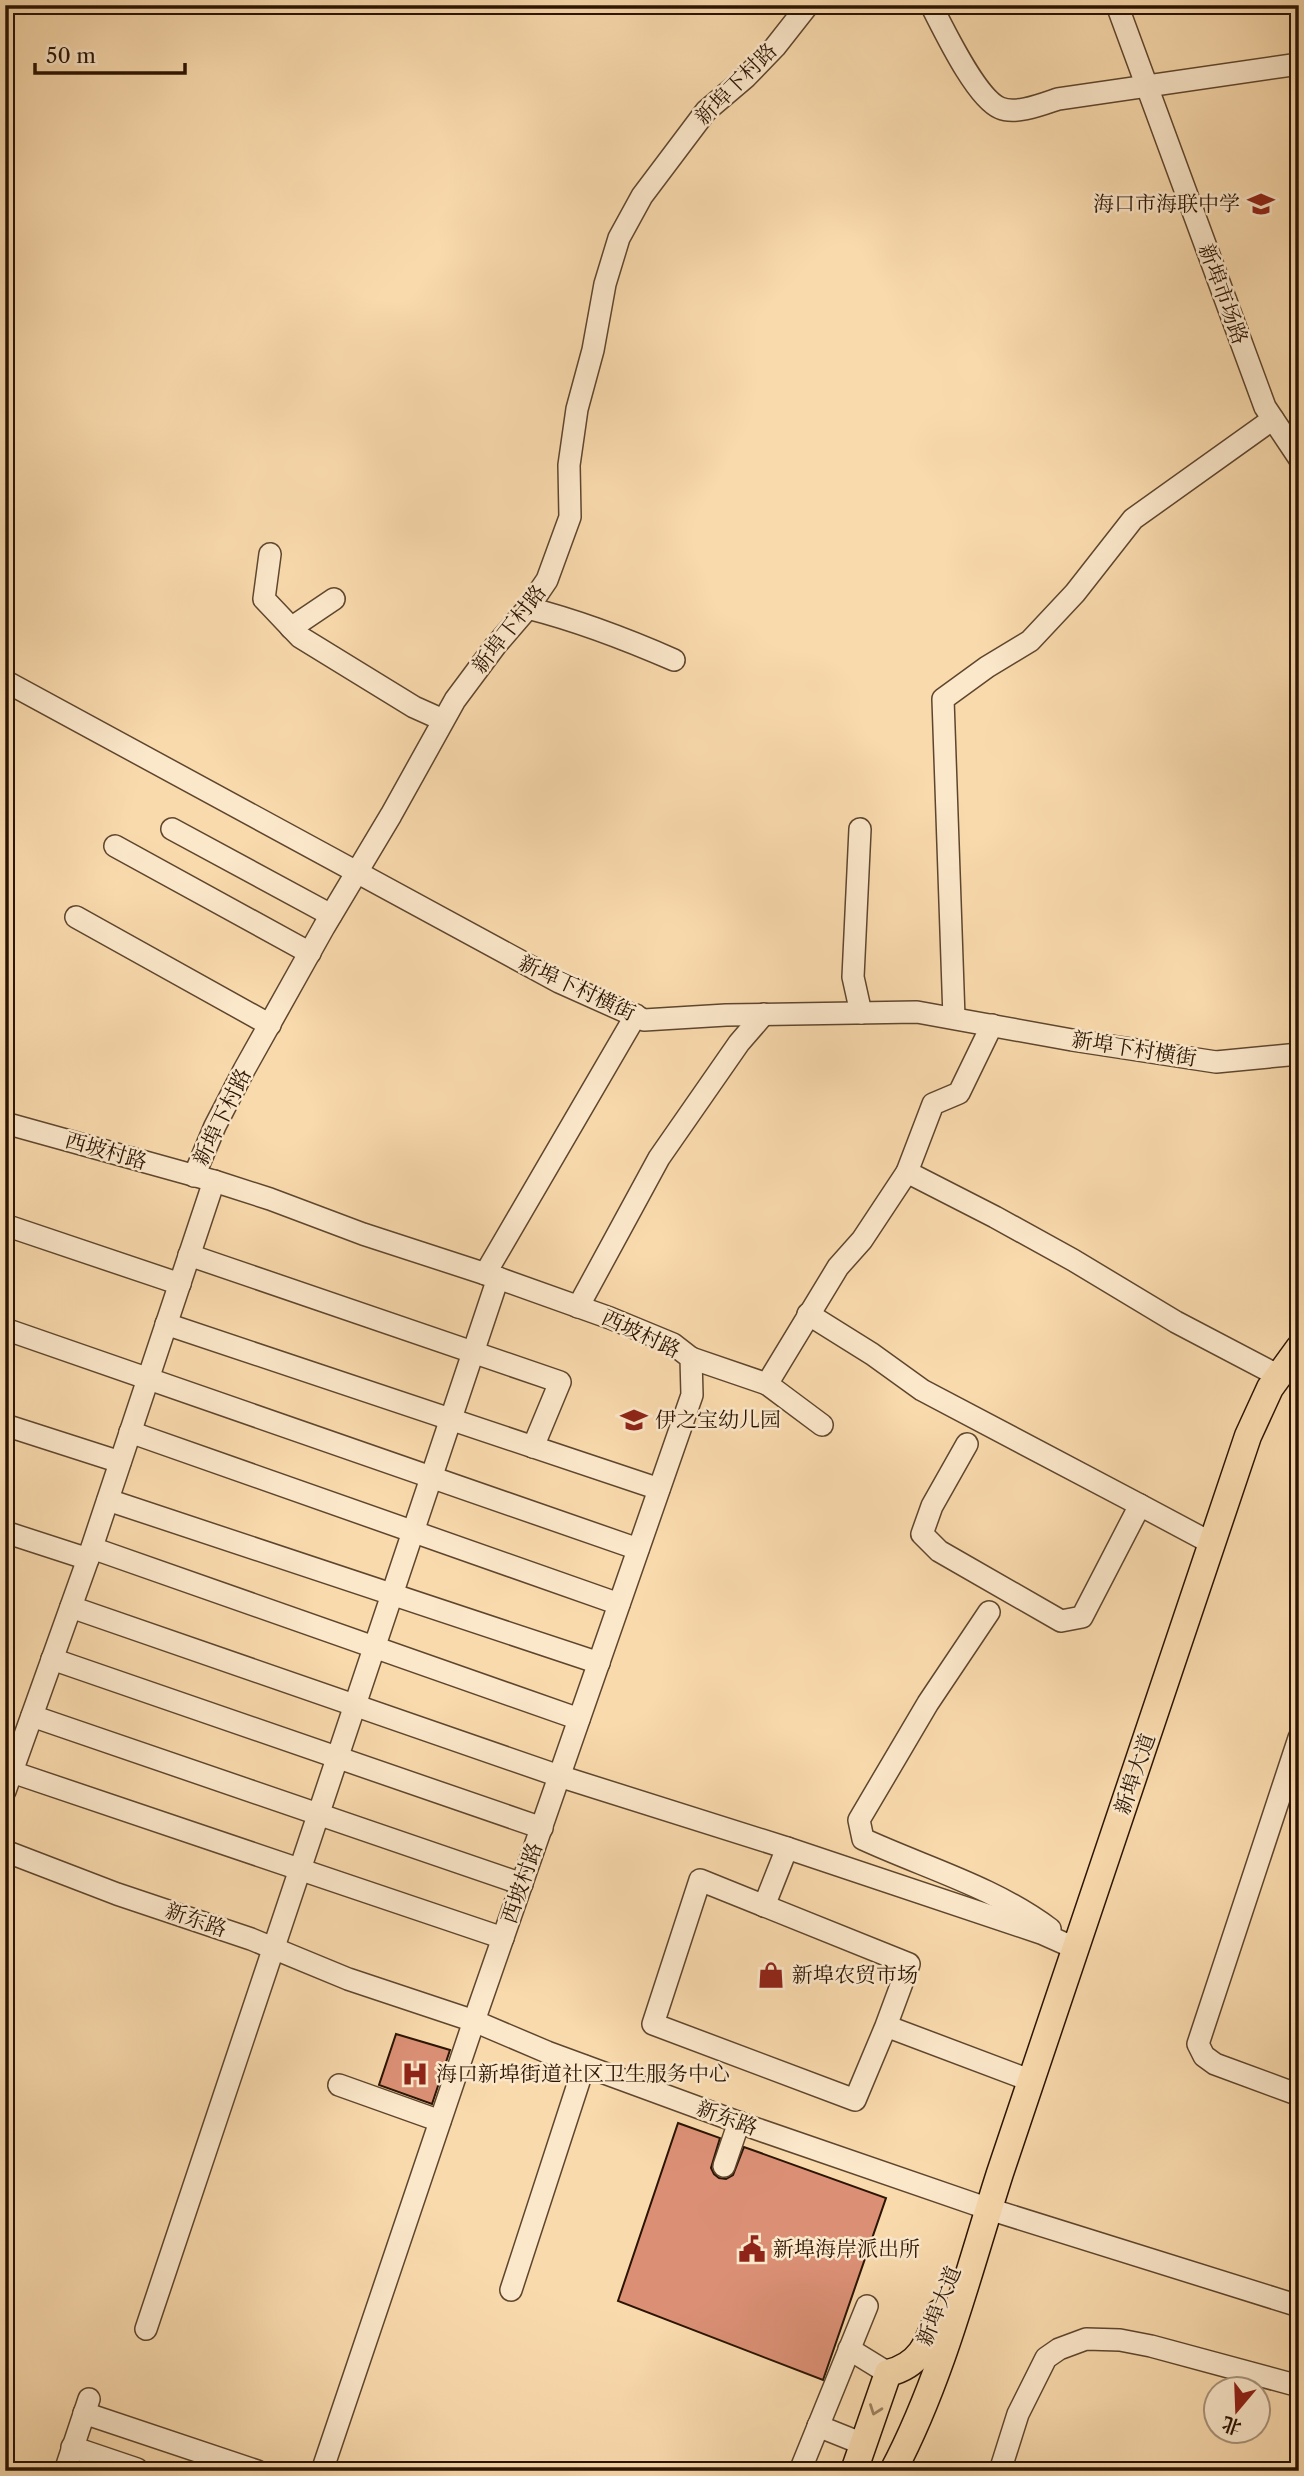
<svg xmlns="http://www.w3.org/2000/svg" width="1304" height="2476" font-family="'Libre Caslon Text','Noto Serif SC',serif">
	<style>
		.building { fill: #db9075; stroke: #2b1403; stroke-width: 2 }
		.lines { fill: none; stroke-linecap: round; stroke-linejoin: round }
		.minor-casing { stroke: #5e462e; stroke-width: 24 }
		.major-casing { stroke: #2b1403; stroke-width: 29 }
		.minor { stroke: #fbe7ca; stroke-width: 21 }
		.major { stroke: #f9daad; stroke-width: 26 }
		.oneway { stroke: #9c8160 }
		.labels { text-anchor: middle; stroke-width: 5; stroke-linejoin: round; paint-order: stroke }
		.street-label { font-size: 21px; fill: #2b1403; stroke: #fbe7ca }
		.poi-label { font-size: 21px; fill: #2b1403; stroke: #fbe7ca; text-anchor: start }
	</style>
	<rect width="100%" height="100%" fill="#f9daad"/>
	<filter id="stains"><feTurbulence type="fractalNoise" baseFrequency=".00286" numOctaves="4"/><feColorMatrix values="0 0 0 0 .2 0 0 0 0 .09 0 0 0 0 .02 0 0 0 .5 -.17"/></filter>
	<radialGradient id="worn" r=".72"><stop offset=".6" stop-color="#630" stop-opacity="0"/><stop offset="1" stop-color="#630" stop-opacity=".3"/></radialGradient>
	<g class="building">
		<polygon points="396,2034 450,2050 432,2104 379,2085"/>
		<polygon points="678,2123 720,2138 711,2168 714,2174 719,2178 726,2179 733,2175 744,2147 886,2198 823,2380 618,2301"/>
	</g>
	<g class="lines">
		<defs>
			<g id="minor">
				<path d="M 931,5 C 944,30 976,98 1000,108 C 1016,115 1043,104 1058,99 L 1299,64"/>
				<polyline points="1117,5 1265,407 1299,458"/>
				<polyline points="270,554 264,599 300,637 414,707 443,720"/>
				<path d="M 528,608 C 579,621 626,639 674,660"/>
				<polyline points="291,628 334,599"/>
				<polyline points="5,681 559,982 644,1020 726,1015 917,1012 1072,1040 1216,1062 1299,1054"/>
				<polyline points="172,829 331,915"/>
				<polyline points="860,829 853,977 861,1013"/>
				<polyline points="115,846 310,953"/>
				<polyline points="76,917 270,1025"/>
				<polyline points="954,1018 943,699 987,667 1030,641 1075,593 1133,519 1273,419"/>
				<polyline points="5,1123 214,1181 270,1199 363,1234 498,1278 610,1318 673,1344 691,1358 692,1395 474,2021 322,2471"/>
				<polyline points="907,1172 995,1217 1073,1260 1176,1322 1279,1376"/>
				<polyline points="194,1176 215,1126 244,1070 324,927 391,815 455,700 496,645 528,608 547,580 570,517 569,465 577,409 593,350 605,284 619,238 642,196 706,111 746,77 775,47 808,5"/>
				<polyline points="5,1225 180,1284"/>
				<polyline points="189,1255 560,1382 533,1447"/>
				<polyline points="485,1274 636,1015"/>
				<polyline points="578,1307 659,1158 739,1043 764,1014"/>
				<polyline points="808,1314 872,1354 922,1390 1140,1505"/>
				<polyline points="166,1324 659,1489"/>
				<polyline points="5,1329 638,1549"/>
				<polyline points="691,1358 767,1384 838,1267 862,1240 907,1172 933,1104 959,1093 992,1025"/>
				<polyline points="767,1384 822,1425"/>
				<polyline points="5,1425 120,1462"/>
				<polyline points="130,1432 619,1604"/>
				<polyline points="967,1444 932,1506 922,1534 939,1551 1061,1621 1082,1617 1140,1505 1213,1544"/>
				<polyline points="108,1500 599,1663"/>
				<polyline points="5,1532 88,1559"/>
				<polyline points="92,1548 579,1719"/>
				<polyline points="71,1607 559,1776 787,1848 1041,1933 1077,1949"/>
				<path d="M 989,1612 L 928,1703 L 859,1820 L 863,1839 C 926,1868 994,1887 1050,1929"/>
				<polyline points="52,1659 542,1828"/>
				<polyline points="32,1716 522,1884"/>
				<polyline points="1299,1738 1198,2044 1204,2056 1215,2064 1299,2095"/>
				<polyline points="12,1772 503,1938"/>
				<polyline points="5,1791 88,1559 214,1181"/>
				<polyline points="5,1851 117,1894 251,1939 348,1979 474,2021 547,2052 754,2128 989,2209 1299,2306"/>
				<polyline points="764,1906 787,1848"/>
				<polyline points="886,2026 909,1964 700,1880 653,2024 855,2100 886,2026 1032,2081"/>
				<polyline points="339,2085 440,2121"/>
				<polyline points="724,2166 739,2122"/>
				<polyline points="511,2290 584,2066"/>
				<polyline points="146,2329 498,1278"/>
				<polyline points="849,2349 888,2373"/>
				<polyline points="84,2413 257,2471"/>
				<polyline points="818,2426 863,2444"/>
				<polyline points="72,2447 137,2469"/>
				<polyline points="65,2471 89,2399"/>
				<polyline points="800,2471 867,2306"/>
				<polyline points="1000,2471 1018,2414 1046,2358 1059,2349 1086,2339 1120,2340 1151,2346 1299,2386"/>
			</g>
			<g id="major">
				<path d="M 854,2471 L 888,2373 C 921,2365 928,2343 939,2313"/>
				<path d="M 893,2471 C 942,2378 968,2273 1000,2173 L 1248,1436 L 1270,1388 L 1299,1348"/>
			</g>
		</defs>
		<use href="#minor" class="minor-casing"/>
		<use href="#major" class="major-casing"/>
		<use href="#minor" class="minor"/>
		<use href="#major" class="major"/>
	</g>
	<defs><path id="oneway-chevron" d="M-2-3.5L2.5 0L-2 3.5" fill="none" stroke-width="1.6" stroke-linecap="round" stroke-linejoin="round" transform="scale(1.75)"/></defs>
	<use class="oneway" href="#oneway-chevron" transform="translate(875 2410) rotate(110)"/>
	<defs>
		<symbol id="school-bare" viewBox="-9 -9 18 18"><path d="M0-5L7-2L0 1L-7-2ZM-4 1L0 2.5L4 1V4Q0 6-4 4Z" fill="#8f2418" stroke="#fbe7ca" stroke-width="2.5" paint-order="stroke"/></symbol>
		<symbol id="shop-bare" viewBox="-9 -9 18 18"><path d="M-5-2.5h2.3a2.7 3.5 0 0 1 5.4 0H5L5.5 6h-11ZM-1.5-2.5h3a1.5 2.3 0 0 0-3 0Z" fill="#8f2418" stroke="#fbe7ca" stroke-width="2.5" paint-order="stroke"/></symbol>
		<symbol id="hospital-bare" viewBox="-9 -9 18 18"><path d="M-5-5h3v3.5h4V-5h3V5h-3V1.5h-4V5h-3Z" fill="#8f2418" stroke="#fbe7ca" stroke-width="2.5" paint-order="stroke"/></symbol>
		<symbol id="civic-bare" viewBox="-9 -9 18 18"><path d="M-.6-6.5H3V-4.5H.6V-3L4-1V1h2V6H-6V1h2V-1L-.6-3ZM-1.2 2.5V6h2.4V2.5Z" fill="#8f2418" stroke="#fbe7ca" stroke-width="2.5" paint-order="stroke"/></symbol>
	</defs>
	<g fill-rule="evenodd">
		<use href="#school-bare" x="1242" y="185" width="38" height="38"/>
		<use href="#school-bare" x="615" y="1401" width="38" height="38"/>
		<use href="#shop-bare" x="752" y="1956" width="38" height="38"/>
		<use href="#hospital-bare" x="396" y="2055" width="38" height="38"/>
		<use href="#civic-bare" x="733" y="2230" width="38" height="38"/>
	</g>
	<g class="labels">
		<g class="street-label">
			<text transform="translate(736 84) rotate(-45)" y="7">新埠下村路</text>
			<text transform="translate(1223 294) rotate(70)" y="7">新埠市场路</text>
			<text transform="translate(509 629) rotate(-52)" y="7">新埠下村路</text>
			<text transform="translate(577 988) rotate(25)" y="7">新埠下村横街</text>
			<text transform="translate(1134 1049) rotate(9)" y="7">新埠下村横街</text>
			<text transform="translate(222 1117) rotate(-64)" y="7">新埠下村路</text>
			<text transform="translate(106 1151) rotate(16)" y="7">西坡村路</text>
			<text transform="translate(641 1334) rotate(25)" y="7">西坡村路</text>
			<text transform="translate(1135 1774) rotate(-71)" y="7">新埠大道</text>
			<text transform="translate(522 1883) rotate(-71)" y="7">西坡村路</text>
			<text transform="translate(196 1920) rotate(19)" y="7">新东路</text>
			<text transform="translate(727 2118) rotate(20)" y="7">新东路</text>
			<text transform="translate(939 2306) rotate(-68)" y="7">新埠大道</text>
		</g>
		<g class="poi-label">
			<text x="1240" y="211" text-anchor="end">海口市海联中学</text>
			<text x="655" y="1427">伊之宝幼儿园</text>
			<text x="792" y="1982">新埠农贸市场</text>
			<text x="436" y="2081">海口新埠街道社区卫生服务中心</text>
			<text x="773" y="2256">新埠海岸派出所</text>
		</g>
	</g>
	<rect width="1304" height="2476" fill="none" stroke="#f9daad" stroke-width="28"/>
	<rect x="7" y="7" width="1290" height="2462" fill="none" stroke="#2b1403" stroke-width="3.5"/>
	<rect x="14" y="14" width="1276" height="2448" fill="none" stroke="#2b1403" stroke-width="2"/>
	<g transform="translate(1237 2410) rotate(199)"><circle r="33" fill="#fbe7ca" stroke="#a8937a" stroke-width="2"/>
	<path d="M0-5L12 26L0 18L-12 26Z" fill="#8f2418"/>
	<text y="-10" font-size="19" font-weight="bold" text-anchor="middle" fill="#2b1403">北</text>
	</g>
	<path d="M35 63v10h150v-10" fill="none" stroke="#2b1403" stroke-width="3.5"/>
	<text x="46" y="63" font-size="21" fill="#2b1403" stroke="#fbe7ca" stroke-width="5" paint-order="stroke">50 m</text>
	<rect width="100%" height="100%" filter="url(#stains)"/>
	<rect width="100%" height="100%" fill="url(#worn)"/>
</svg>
